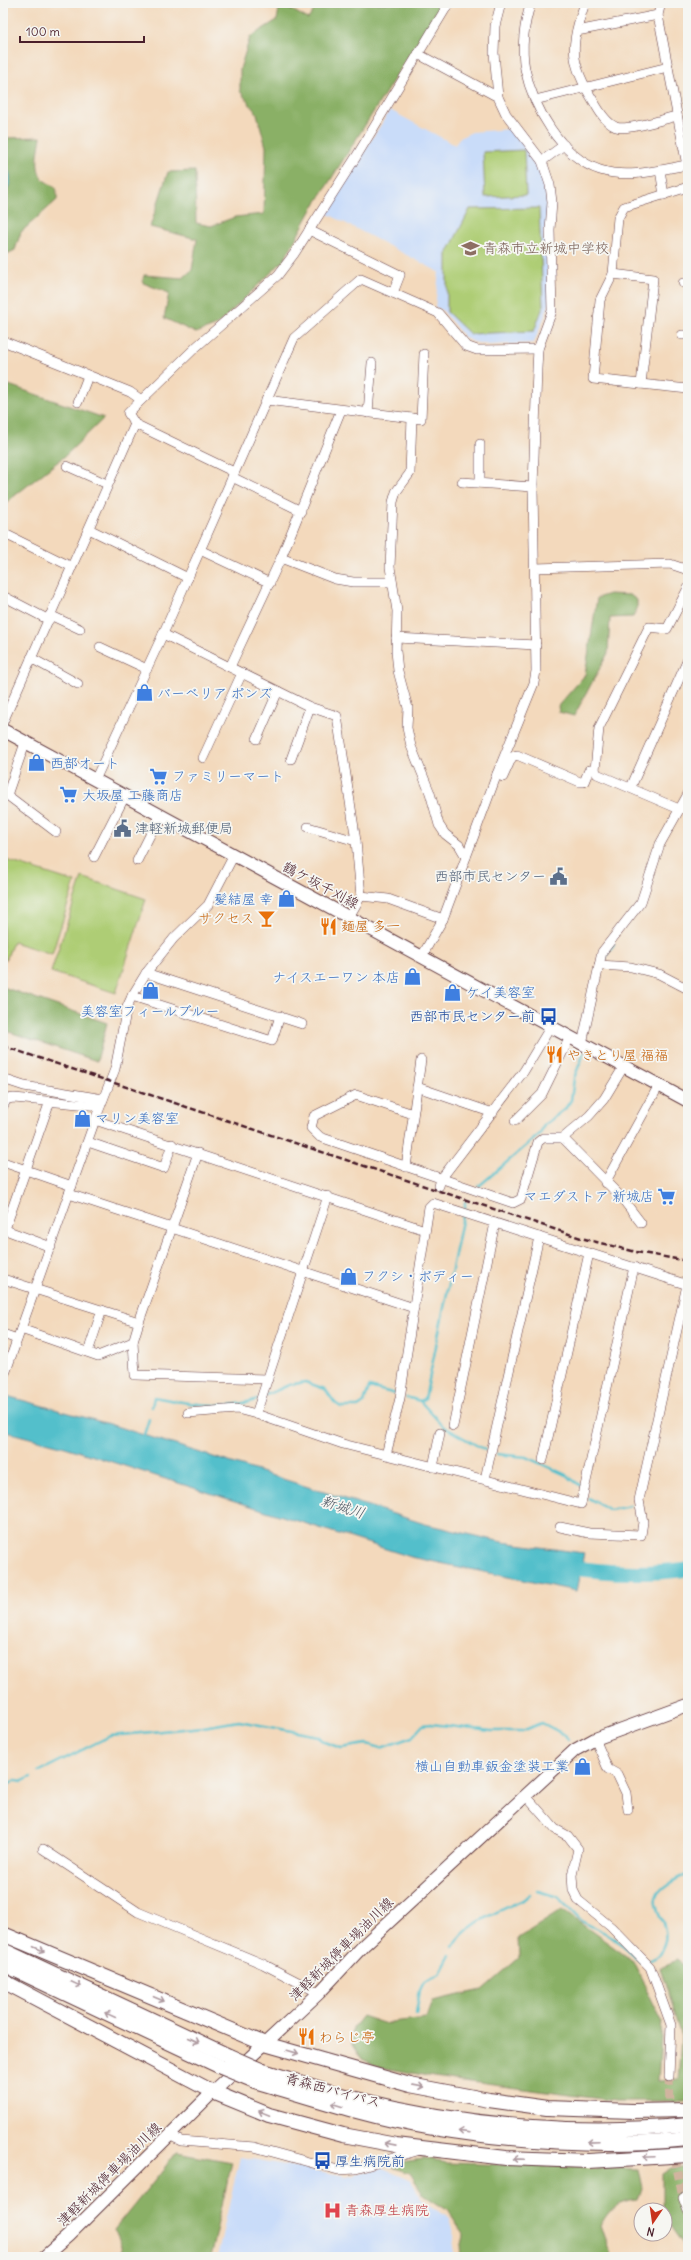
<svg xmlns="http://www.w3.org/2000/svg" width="691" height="2260" font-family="Delius,'Klee One',sans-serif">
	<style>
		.built { fill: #c9dcf9 }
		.green { fill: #aecd75; stroke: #7c7650 }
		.forest { fill: #8ab066; stroke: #6a6848 }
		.water { fill: #52bfcb; stroke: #4e6f7b }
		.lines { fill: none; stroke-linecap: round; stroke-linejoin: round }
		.stream { stroke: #52bfcb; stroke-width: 2.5 }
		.river { stroke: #52bfcb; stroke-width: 15 }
		.minor-tunnel { stroke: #d1b49f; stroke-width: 9; stroke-dasharray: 9 4.5; stroke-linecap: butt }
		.minor-casing { stroke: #633b41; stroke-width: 10 }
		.major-casing { stroke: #633b41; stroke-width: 14 }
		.highway-casing { stroke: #633b41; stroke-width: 16 }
		.minor { stroke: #fff; stroke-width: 9 }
		.major { stroke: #fff; stroke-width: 12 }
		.highway { stroke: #fff; stroke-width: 14 }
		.rail { stroke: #4a1f2b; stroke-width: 2.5; stroke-dasharray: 6 3; stroke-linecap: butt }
		.highway-bridge-casing { stroke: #633b41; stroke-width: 16; stroke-linecap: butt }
		.highway-bridge { stroke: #fff; stroke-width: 14 }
		.oneway { stroke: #ae9aa0 }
		.labels { text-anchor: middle; stroke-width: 3.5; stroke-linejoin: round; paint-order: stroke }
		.education-label { font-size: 14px; fill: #785e54; stroke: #f6f6f2; text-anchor: start }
		.shop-label { font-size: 14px; fill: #366cbe; stroke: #f6f6f2; text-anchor: start }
		.service-label { font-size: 14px; fill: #4e5e75; stroke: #f6f6f2; text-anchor: start }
		.street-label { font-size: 14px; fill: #4a1f2b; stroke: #f6f6f2 }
		.food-label { font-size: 14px; fill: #c56008; stroke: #f6f6f2; text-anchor: start }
		.transit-label { font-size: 14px; fill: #164399; stroke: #f6f6f2; text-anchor: end }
		.health-label { font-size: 14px; fill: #be3a42; stroke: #f6f6f2; text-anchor: start }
		.water-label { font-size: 15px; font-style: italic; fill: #4d5763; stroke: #f6f6f2 }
	</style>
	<rect width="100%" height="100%" fill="#f6f6f2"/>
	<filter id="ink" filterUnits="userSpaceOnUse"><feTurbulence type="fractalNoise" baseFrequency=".025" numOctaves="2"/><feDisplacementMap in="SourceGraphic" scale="8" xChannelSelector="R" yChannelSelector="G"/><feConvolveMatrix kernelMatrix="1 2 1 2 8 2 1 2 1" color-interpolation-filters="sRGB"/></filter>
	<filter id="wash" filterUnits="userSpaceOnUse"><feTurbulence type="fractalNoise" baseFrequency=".012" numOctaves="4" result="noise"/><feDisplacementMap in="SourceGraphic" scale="16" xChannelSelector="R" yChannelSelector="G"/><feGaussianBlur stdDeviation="0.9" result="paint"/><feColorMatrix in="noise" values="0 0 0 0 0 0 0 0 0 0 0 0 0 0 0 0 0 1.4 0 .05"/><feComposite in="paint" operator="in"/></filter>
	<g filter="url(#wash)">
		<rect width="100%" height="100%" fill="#f3d9bc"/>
		<g class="built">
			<polygon points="390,110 455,145 459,138 472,132 510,129 527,146 538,164 545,185 548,207 546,224 550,303 534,343 489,345 474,342 465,338 442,310 435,307 439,272 326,213"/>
			<polygon points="240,2157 346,2176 381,2168 411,2181 424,2202 449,2218 455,2238 453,2257 217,2257"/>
		</g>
		<g class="green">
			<polygon points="524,150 526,195 485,197 483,152"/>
			<polygon points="539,208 543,307 534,331 470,334 447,312 447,254 470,209"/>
			<polygon points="3,859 75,882 52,954 13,942 6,960 3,959"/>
			<polygon points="82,877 146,899 116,993 51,972"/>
		</g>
		<g class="forest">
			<polygon points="280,3 308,19 319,3 442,3 311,211 284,260 217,325 196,333 164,318 169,293 143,283 144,275 183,278 192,270 197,239 150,227 168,172 195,171 196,223 211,226 235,217 264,214 266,147 257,114 240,91 240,69 250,37 277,20"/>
			<path d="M 41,137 C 39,150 33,172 45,181 C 56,189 57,182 57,200 L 21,232 L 15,250 L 3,256 L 3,194 L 8,190 L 6,166 L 3,163 L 3,138 Z"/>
			<polygon points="3,383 104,418 65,456 3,505"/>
			<polygon points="609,594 630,595 637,600 637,609 633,617 610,618 608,653 574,716 559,712 558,706 585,675 597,598"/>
			<polygon points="3,987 107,1023 97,1061 3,1030"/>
			<polygon points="562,1910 633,1961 662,2021 658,2081 678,2080 681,2037 660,1967 678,1960 688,1974 688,2101 616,2101 440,2078 379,2067 362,2059 352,2044 353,2027 362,2016 383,2023 426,2018 432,2001 482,1990 519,1958 518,1938"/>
			<polygon points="177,2152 232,2162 210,2257 122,2257 121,2246 114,2230"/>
			<path d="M 424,2159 L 448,2163 L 638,2169 L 642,2188 L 638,2200 C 617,2202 610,2208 600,2226 L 612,2257 L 459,2257 L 464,2236 L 447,2210 L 424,2195 L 410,2173 L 390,2167 L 400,2162 Z"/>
			<polygon points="688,2166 688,2251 665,2219 665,2210 662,2210 662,2174 671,2168"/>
		</g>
		<g class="water">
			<path d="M 3,163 C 13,172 13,185 3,194 Z"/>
			<polygon points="3,1395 109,1424 425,1524 502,1542 584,1553 576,1591 411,1557 65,1447 3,1431"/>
		</g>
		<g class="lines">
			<g class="stream">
				<polyline points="605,960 608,952 614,944"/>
				<polyline points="479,1186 540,1134 544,1125 565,1109 571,1100 574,1078 584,1053"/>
				<polyline points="465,1208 465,1202"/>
				<polyline points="264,1396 289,1385 305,1382 325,1389 335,1403 341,1407 358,1407 364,1403 369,1387 396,1394"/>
				<polyline points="406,1397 420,1401 425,1399 463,1216"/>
				<polyline points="420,1401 444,1427 485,1450"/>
				<path d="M 152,1407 L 154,1397 C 184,1403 229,1411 258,1399"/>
				<polyline points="143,1438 149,1419"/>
				<polyline points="497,1454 526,1457 566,1475 581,1486"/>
				<polyline points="588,1498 610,1510 630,1506"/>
				<polyline points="38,1772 110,1736 203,1727 239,1721 318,1736 324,1742 341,1748 367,1744 381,1748 412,1737 423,1725 431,1724 491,1731 522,1731 542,1723 565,1735 568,1740"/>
				<polyline points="3,1788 16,1780 23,1781 31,1777"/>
				<polyline points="538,1891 558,1897 581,1921 613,1937 641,1962"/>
				<path d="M 453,1947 C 467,1922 498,1912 523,1900 L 530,1894"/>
				<path d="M 650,1960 C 658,1957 661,1953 664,1945 C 673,1917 638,1904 668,1884 C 675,1880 680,1876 688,1875"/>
				<polyline points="416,2013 420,1990 424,1982 440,1974 450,1955"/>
			</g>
			<path class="river" d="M 560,1566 C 603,1573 645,1575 688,1569"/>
		</g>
	</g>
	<g filter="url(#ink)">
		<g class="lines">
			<polyline class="minor-tunnel" points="669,2077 671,2136 683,2198"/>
			<defs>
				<g id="minor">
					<path d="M 531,3 C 524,23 521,48 525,69 C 533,107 561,157 600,170 C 628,179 659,170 687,165"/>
					<path d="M 585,3 C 570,46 569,62 594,102 C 599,111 606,123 616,127 C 628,131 663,119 677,116"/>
					<polyline points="661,3 658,15 688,171"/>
					<polyline points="577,31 658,15"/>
					<polyline points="418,54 498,97"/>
					<polyline points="535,100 668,67"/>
					<polyline points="542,161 564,145"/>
					<polyline points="660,170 664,195"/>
					<polyline points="688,187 624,207 618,218 613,274 600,300 593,379 688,389"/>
					<polyline points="309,230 400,275 393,293"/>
					<polyline points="613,274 653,279 641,384"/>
					<polyline points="683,283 688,283"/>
					<polyline points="682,335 688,335"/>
					<polyline points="3,341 130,392 140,399"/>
					<polyline points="266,400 412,418 410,473 396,492 393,502 390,567 397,611 396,651 398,671 408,708 407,728 411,746 430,793 439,825 445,834 459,845 466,857"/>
					<polyline points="78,402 88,376"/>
					<polyline points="368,413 372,363"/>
					<polyline points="412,418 421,419 424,354"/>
					<polyline points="480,444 480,483"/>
					<polyline points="67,466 107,484"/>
					<polyline points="234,472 135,424 128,413 196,347 278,275 294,254 356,157 449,3"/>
					<polyline points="232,477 301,511"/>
					<polyline points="462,482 533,487"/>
					<polyline points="89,529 188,578"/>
					<polyline points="3,533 72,567"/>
					<polyline points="200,550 270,583"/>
					<polyline points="281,558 335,579 353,582 392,582"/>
					<polyline points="535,568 670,564 688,570"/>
					<polyline points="3,596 49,620"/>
					<polyline points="50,615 80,629"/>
					<polyline points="163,634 310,707 337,716 356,841 361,896 349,917"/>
					<polyline points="396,638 536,645"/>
					<polyline points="100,647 147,669"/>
					<polyline points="31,658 78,684"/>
					<polyline points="230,667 281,558 341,410"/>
					<polyline points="3,722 135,424"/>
					<polyline points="257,739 278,691"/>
					<polyline points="25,743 7,795 56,832"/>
					<polyline points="203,758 242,673"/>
					<polyline points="291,759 310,707"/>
					<polyline points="595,770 597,774 679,809"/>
					<polyline points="497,774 503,777 512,757 517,755 580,782 584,782 589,770 595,770 599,728 649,627 667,629 688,588"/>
					<polyline points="95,780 163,634 294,338 361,279 438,313 466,346 477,350 538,349"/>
					<polyline points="631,787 688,659"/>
					<polyline points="308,827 356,841"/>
					<polyline points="94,857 125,796"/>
					<polyline points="137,861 160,815"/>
					<polyline points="361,896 388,899 443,919"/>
					<polyline points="422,956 443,919 497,774 534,683 536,671 533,487 537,369 538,349 552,311 550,230 552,202 550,185 542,161 506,114 498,97 494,53 495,26 501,3"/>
					<polyline points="599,965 631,967 659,974 688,989"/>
					<polyline points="146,973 302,1024"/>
					<polyline points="132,996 272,1041 280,1016"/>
					<polyline points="582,1044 602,952 641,902 660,844 688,794"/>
					<polyline points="3,1079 24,1086 103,1099"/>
					<polyline points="417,1087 493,1113"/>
					<polyline points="3,1106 7,1099 14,1098 100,1106"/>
					<polyline points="413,1114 356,1095 314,1116 311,1128 320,1137 513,1203 521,1199 538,1142 543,1138 563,1138 589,1116 604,1099 624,1066"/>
					<polyline points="95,1120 425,1230"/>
					<polyline points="515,1121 542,1094 570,1037"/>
					<polyline points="563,1138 621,1197 641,1223"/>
					<polyline points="88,1142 164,1168 172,1144"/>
					<polyline points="3,1162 72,1186"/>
					<polyline points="406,1167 421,1060"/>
					<polyline points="605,1183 659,1085"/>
					<polyline points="439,1186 441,1179 524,1071 551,1026"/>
					<polyline points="69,1194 414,1308"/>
					<polyline points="3,1229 51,1247"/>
					<polyline points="5,1229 50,1101"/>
					<polyline points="3,1279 139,1322 198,1153"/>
					<polyline points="21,1329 98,1356 133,1342 139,1322"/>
					<polyline points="3,1334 17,1339"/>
					<polyline points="133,1342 135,1375 268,1379"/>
					<polyline points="88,1352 102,1310"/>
					<polyline points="3,1371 6,1371 95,1120 115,1069 127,1007 132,996 146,973 174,938 208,905 234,855"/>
					<polyline points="188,1413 237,1409 256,1414 343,1444 581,1504 634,1267"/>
					<polyline points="256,1414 328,1196"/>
					<polyline points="453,1426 495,1223"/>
					<polyline points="386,1455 400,1398 429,1207 433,1203 688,1285"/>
					<polyline points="543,1460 589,1253"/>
					<polyline points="433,1467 440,1433"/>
					<polyline points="485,1479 539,1237"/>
					<polyline points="560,1527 589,1533 641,1535 643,1522 639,1500 687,1285"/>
					<polyline points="595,1739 608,1769 617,1774 626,1793 628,1810"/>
					<polyline points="526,1796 555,1829 568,1836 578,1849 572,1875 573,1890 578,1900 611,1927 650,1967 671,2025 669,2077"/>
					<polyline points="43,1849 138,1912 263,1964 319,1993"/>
					<polyline points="169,2135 181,2141 254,2147 338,2170 356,2169 420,2150"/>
					<polyline points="683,2198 688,2211"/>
				</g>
				<g id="major">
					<polyline points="3,730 688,1101"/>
					<polyline points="44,2257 68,2236 213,2092 319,1993 365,1944 575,1750 595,1739 688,1705"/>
				</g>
				<g id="highway">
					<polyline points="3,1934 265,2044 410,2085 489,2100 547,2108 633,2111 688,2110"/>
					<polyline points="3,1950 229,2056"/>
					<polyline points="3,1964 221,2067"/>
					<polyline points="3,1981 213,2092 269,2115 343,2135 396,2145 506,2158 588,2161 688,2155"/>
					<path d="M 263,2071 C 294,2080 325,2091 356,2099 C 463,2126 578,2136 688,2125"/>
					<path d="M 255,2081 C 312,2098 369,2117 428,2127 C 510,2141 605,2148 688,2139"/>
				</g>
			</defs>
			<use href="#minor" class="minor-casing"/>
			<use href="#major" class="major-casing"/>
			<use href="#highway" class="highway-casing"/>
			<use href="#minor" class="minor"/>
			<use href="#major" class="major"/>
			<use href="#highway" class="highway"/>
			<polyline class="rail" points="3,1046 581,1238 636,1252 688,1261"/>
			<defs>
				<g id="highway-bridge">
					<polyline points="229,2056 263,2071"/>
					<polyline points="221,2067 255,2081"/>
				</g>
			</defs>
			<use href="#highway-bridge" class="highway-bridge-casing"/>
			<use href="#highway-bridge" class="highway-bridge"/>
		</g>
		<defs><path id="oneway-shaft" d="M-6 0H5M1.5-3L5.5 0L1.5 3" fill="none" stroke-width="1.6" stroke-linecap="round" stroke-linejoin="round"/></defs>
		<g class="oneway">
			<use href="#oneway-shaft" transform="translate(39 1949) rotate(23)"/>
			<use href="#oneway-shaft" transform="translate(76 1984) rotate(25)"/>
			<use href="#oneway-shaft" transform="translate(159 1999) rotate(23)"/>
			<use href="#oneway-shaft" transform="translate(110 2015) rotate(-155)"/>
			<use href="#oneway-shaft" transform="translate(194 2040) rotate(25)"/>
			<use href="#oneway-shaft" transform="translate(293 2052) rotate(16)"/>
			<use href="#oneway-shaft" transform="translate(418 2086) rotate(11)"/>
			<use href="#oneway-shaft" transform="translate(337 2105) rotate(-163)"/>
			<use href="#oneway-shaft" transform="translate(264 2113) rotate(-158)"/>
			<use href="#oneway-shaft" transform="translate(464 2132) rotate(-173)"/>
			<use href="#oneway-shaft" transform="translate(593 2142) rotate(178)"/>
			<use href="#oneway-shaft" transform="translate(390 2144) rotate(-169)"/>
			<use href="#oneway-shaft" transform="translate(649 2157) rotate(177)"/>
			<use href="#oneway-shaft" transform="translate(519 2159) rotate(-178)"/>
		</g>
	</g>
	<defs>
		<symbol id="school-bare" viewBox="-9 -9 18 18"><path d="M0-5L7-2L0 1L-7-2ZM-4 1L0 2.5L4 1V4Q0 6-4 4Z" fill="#8d6e63" stroke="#f6f6f2" stroke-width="2.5" paint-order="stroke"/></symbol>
		<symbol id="shop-bare" viewBox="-9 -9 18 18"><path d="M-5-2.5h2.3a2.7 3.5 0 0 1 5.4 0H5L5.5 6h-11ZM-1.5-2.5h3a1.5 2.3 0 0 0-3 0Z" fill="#3f7fe0" stroke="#f6f6f2" stroke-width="2.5" paint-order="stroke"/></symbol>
		<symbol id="supermarket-bare" viewBox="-9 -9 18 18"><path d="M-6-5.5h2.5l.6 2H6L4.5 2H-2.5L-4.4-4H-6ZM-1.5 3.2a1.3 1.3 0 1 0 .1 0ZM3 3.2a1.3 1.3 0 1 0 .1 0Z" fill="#3f7fe0" stroke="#f6f6f2" stroke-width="2.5" paint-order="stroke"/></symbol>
		<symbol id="civic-bare" viewBox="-9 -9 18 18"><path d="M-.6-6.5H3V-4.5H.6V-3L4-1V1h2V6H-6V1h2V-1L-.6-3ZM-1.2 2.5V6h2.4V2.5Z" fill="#5c6f8a" stroke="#f6f6f2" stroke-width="2.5" paint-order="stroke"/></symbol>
		<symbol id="bar-bare" viewBox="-9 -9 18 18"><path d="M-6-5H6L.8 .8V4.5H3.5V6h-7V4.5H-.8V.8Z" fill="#e8710a" stroke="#f6f6f2" stroke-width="2.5" paint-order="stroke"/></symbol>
		<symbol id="restaurant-bare" viewBox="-9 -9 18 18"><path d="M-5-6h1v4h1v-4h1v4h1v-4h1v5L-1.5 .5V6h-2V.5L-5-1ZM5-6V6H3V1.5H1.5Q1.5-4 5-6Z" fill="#e8710a" stroke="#f6f6f2" stroke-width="2.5" paint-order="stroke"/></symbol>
		<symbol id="bus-bare" viewBox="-9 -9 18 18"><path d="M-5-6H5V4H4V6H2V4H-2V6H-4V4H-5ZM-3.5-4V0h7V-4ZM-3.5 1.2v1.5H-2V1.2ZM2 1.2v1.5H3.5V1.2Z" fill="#1a4fb4" stroke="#f6f6f2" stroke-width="2.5" paint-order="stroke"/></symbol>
		<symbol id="hospital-bare" viewBox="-9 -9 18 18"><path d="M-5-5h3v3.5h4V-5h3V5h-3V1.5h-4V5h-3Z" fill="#e0444e" stroke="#f6f6f2" stroke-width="2.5" paint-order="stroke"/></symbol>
	</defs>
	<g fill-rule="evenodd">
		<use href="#school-bare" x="458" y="236" width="25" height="25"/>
		<use href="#shop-bare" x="132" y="680" width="25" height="25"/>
		<use href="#shop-bare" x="24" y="750" width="25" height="25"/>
		<use href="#supermarket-bare" x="146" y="764" width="25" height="25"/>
		<use href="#supermarket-bare" x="56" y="782" width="25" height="25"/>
		<use href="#civic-bare" x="110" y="816" width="25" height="25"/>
		<use href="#civic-bare" x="546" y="864" width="25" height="25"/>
		<use href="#shop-bare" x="274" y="886" width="25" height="25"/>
		<use href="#bar-bare" x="254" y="906" width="25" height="25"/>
		<use href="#restaurant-bare" x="316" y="914" width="25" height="25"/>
		<use href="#shop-bare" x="400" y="964" width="25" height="25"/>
		<use href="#shop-bare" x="138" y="978" width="25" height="25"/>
		<use href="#shop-bare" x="440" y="980" width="25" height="25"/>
		<use href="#bus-bare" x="536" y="1004" width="25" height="25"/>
		<use href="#restaurant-bare" x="542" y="1042" width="25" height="25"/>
		<use href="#shop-bare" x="70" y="1106" width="25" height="25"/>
		<use href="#supermarket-bare" x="654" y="1184" width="25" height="25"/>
		<use href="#shop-bare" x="336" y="1264" width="25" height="25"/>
		<use href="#shop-bare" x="570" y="1754" width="25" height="25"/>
		<use href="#restaurant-bare" x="294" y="2024" width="25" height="25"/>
		<use href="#bus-bare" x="310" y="2148" width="25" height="25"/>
		<use href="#hospital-bare" x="320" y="2198" width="25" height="25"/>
	</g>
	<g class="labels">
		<g class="education-label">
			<text x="483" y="253">青森市立新城中学校</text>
		</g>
		<g class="shop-label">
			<text x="157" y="698">バーべリア ボンズ</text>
			<text x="50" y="768">西部オート</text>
			<text x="172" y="781">ファミリーマート</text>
			<text x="82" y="800">大坂屋 工藤商店</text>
			<text x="273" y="904" text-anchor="end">髪結屋 幸</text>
			<text x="400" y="982" text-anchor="end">ナイスエーワン 本店</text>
			<text x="466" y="997">ケイ美容室</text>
			<text x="150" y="1016" text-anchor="middle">美容室フィールブルー</text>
			<text x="95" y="1123">マリン美容室</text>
			<text x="654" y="1201" text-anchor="end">マエダストア 新城店</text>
			<text x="362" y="1281">フクシ・ボディー</text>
			<text x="569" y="1771" text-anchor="end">横山自動車鈑金塗装工業</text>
		</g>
		<g class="service-label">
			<text x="135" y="833">津軽新城郵便局</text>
			<text x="546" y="881" text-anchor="end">西部市民センター</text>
		</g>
		<g class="street-label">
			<text transform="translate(321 885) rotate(28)" y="5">鶴ケ坂千刈線</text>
			<text transform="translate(341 1949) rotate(-45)" y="5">津軽新城停車場油川線</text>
			<text transform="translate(333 2090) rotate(15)" y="5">青森西バイパス</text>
			<text transform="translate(109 2174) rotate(-45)" y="5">津軽新城停車場油川線</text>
		</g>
		<g class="food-label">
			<text x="254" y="923" text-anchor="end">サクセス</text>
			<text x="341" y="931">麺屋 多一</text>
			<text x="567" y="1060">やきとり屋 福福</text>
			<text x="319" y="2042">わらじ亭</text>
		</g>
		<g class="transit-label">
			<text x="535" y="1021">西部市民センター前</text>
			<text x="335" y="2166" text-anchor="start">厚生病院前</text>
		</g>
		<g class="health-label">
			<text x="345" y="2215">青森厚生病院</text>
		</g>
		<g class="water-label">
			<text transform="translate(343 1507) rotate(18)" y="5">新城川</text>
		</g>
	</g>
	<rect width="691" height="2260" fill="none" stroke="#f6f6f2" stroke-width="16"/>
	<g transform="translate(653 2222) rotate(193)"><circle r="19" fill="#f6f6f2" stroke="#b1a0a2"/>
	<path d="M0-3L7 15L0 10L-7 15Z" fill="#c8321e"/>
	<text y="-6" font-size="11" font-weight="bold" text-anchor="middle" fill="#4a1f2b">N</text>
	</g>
	<path d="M20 36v6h124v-6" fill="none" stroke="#4a1f2b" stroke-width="2"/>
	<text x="26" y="36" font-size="12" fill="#4a1f2b" stroke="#f6f6f2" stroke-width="3" paint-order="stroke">100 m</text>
</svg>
